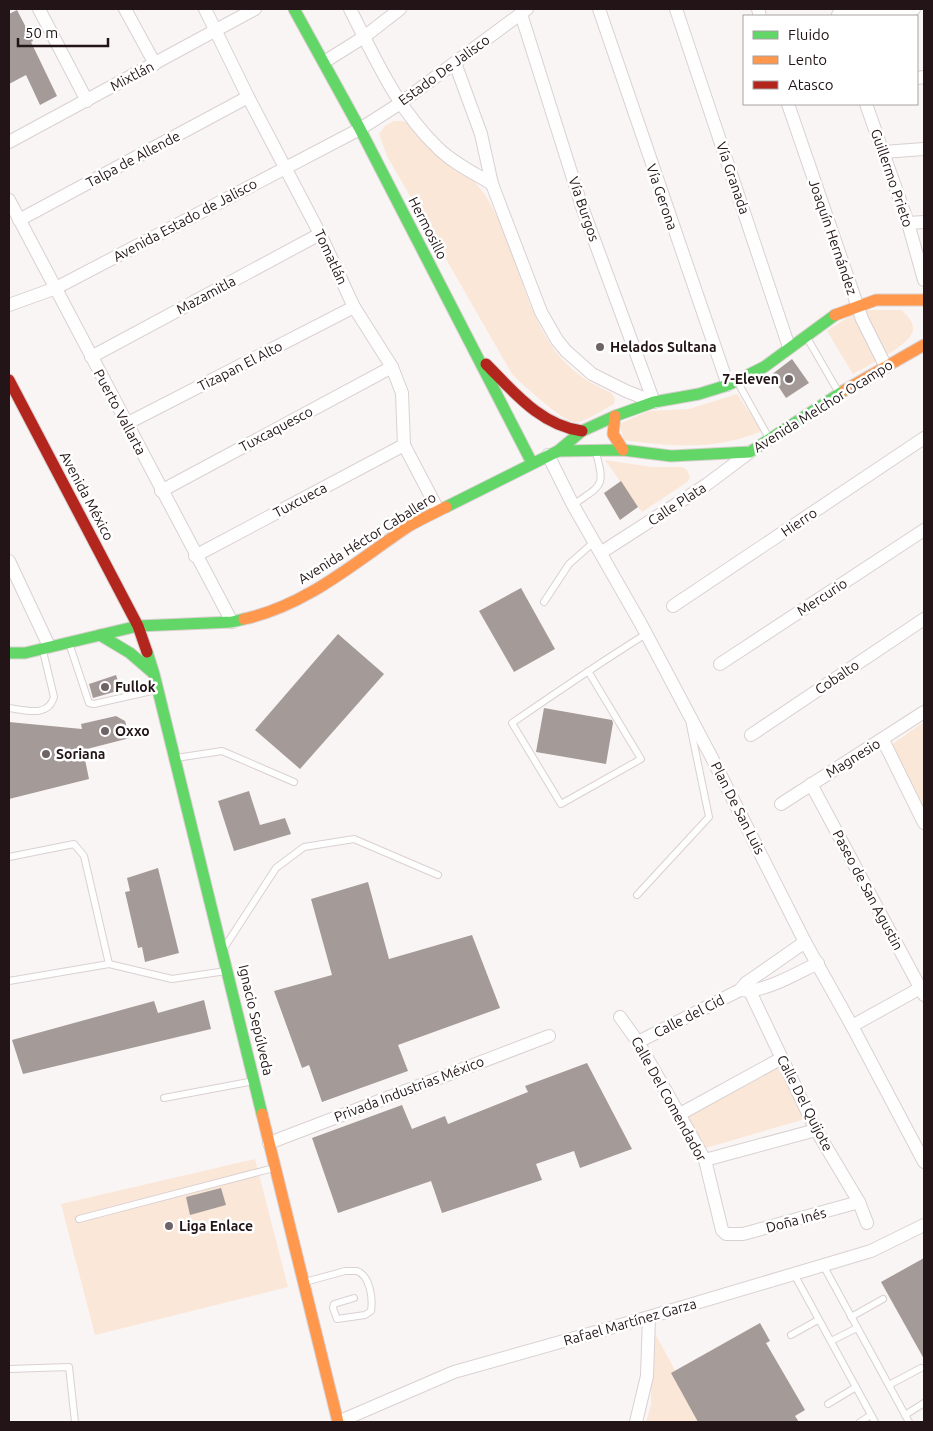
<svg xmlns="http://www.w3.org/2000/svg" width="933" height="1431" font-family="Ubuntu,sans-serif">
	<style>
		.green { fill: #fae7d7 }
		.building { fill: #a49b99 }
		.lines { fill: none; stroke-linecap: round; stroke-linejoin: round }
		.lane-casing { stroke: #dad0d1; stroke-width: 8 }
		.street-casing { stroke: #dad0d1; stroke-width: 14 }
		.fast-casing { stroke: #dad0d1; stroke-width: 13 }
		.slow-casing { stroke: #dad0d1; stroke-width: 13 }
		.jam-casing { stroke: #dad0d1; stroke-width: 13 }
		.lane { stroke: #fefefe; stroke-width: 6 }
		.street { stroke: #fefefe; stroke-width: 12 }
		.fast { stroke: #63d668; stroke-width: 11 }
		.slow { stroke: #ff974d; stroke-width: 11 }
		.jam { stroke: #b3261e; stroke-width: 11 }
		.poi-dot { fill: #6e6365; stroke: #fff; stroke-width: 2 }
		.labels { text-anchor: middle; stroke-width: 5; stroke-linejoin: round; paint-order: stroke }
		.street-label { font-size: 14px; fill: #231517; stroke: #fff }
		.poi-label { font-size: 14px; font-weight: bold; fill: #231517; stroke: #fff; text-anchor: start }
	</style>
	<rect width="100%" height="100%" fill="#faf5f5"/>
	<g class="green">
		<path d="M 394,121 L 402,121 L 410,124 C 433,145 471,172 487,198 C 521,253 524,332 578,374 C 588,382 600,387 611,393 L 615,398 L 614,404 C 604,409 588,421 576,422 C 564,423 522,384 512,374 L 387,156 L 379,134 L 385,126 Z"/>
		<path d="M 865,310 L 902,310 C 907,316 914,322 913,330 C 911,345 867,366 853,374 L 827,331 L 850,316 Z"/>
		<path d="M 737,394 L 762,431 C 717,450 671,447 624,440 L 619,424 L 649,411 L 689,409 Z"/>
		<polygon points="605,460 652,467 682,467 687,470 690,477 687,482 642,512"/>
		<polygon points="924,722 924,808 891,745"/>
		<polygon points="778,1068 805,1119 706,1148 688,1117"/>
		<polygon points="255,1159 288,1287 95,1335 61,1204"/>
		<polygon points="651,1326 703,1422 646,1422 651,1405"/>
	</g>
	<g class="building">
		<polygon points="17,10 33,41 31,42 57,96 40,105 26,75 9,84 9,14"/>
		<polygon points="792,359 809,383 786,398 771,375"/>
		<polygon points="621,481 638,507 620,520 604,493"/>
		<polygon points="521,588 555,649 514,672 479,611"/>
		<polygon points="338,634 384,674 300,769 255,730"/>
		<polygon points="116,675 121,690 93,698 89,684"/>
		<polygon points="544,708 612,720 613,723 606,764 536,752"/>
		<polygon points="116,716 125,721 130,738 83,750 89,779 9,799 9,722 82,729 81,724"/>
		<polygon points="249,791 260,825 285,818 291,834 234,851 218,801"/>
		<polygon points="158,868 179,953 145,962 142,947 138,948 125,892 130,891 127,878"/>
		<polygon points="368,882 389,959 472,935 500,1008 398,1045 408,1071 322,1102 309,1065 302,1068 274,991 332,975 311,899"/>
		<polygon points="204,1000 211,1029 23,1074 12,1040 154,1001 158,1013"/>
		<polygon points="587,1063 632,1149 580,1168 574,1151 536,1164 542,1180 442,1213 431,1181 338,1213 312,1138 402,1105 412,1129 445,1116 448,1124 528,1092 525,1086"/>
		<polygon points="221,1188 226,1205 190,1215 186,1197"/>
		<polygon points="924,1258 924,1359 881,1282"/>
		<polygon points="760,1323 770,1341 766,1343 805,1410 795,1416 799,1422 698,1422 671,1373"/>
	</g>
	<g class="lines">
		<defs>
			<g id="lane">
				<polyline points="806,336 839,393"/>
				<polyline points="737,381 769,438"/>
				<path d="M 573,505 C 601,485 606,488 596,453"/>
				<polyline points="544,602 569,564 594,542"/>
				<polyline points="69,643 89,703 94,704 156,690"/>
				<path d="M 588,671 L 641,759 L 561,804 L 512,723 C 557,692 601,662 646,634"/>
				<path d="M 9,708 C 25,710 48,718 54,697 L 43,651"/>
				<polyline points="176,758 222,751 294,782"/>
				<polyline points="9,857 74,844 84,856 109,964"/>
				<polyline points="637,895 709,817 690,725"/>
				<polyline points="224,948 276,868 304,847 354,839 438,875"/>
				<polyline points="9,981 109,964 172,979 226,971"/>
				<polyline points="164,1098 254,1081"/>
				<polyline points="79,1219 274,1168"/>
				<polyline points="823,1265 909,1422"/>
				<polyline points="794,1274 875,1422"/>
				<path d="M 305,1282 L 345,1271 L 357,1271 C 370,1276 373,1298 371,1311 L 365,1315 L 337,1319 L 333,1308 L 334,1304 L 354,1298"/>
				<polyline points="851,1317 883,1299"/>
				<polyline points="791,1335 818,1320"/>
				<polyline points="831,1341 857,1328"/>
				<polyline points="9,1369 69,1367 75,1422"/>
				<polyline points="889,1385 921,1368"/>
				<polyline points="828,1404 856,1387"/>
				<polyline points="905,1415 924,1403"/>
				<polyline points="860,1422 871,1415"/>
			</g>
			<g id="street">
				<polyline points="39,9 87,101"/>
				<polyline points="125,9 155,64"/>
				<polyline points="205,9 248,97 320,234 354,307 392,367 402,393 404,445 438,510"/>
				<path d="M 350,9 C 375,58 397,109 438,148 C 453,163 474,173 492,184"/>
				<polyline points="599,9 728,385"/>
				<polyline points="676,9 789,347"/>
				<polyline points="758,9 760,16"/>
				<polyline points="521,14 582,207 654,402"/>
				<polyline points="838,15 914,9"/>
				<polyline points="324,62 364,37 400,9"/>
				<polyline points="455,63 481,134 492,184 541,312 557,340 566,351 592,374 626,391 654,402"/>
				<polyline points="917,78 924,77"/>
				<polyline points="788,104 862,319 886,367"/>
				<polyline points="866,104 908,223 924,280"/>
				<polyline points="9,142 255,9"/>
				<polyline points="883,152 924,149"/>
				<polyline points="9,200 232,622"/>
				<polyline points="19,220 248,97"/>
				<polyline points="908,223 924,222"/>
				<polyline points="9,305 56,288 360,129 399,104 527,9"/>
				<polyline points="91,357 320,234"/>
				<polyline points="126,424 354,307"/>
				<polyline points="548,455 573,505 641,624 712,758 805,942 852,1026 924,1162"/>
				<polyline points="161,491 392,367"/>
				<polyline points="602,552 706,485 750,452"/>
				<polyline points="195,556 404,445"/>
				<polyline points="9,561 49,646"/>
				<polyline points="673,606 924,438"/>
				<polyline points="720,664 924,530"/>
				<polyline points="751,735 924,619"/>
				<polyline points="883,740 924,823"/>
				<polyline points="811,784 924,995"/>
				<polyline points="781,804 924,712"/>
				<polyline points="746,983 816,1130 859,1202 867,1223"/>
				<path d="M 742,990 C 762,994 799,972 818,963"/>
				<polyline points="620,1017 638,1042 705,1160 722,1230 726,1234 743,1234 859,1202"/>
				<polyline points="852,1026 924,986"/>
				<polyline points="638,1042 740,990 746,983 805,942"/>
				<polyline points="680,1114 782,1058"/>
				<polyline points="269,1143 549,1036"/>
				<polyline points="705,1160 816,1130"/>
				<polyline points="338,1422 454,1372 649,1317 871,1251 924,1225"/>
				<polyline points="636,1422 647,1376 649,1317"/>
			</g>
			<g id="fast">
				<polyline points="294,9 360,129 532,463"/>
				<polyline points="558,451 623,450 671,456 750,452 845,390"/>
				<polyline points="446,507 558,451 582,431 615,416 654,402 699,394 728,385 764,367 835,315"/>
				<polyline points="100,635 130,653 152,672"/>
				<polyline points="147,652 154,674 262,1114"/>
				<polyline points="9,653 25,653 138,626 232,622 244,619"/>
			</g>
			<g id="slow">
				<polyline points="835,315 876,300 924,300"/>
				<polyline points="845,390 924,345"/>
				<polyline points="615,416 613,434 623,450"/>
				<path d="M 244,619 C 308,605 356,561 409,526 C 421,519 434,513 446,507"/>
				<polyline points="262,1114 338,1422"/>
			</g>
			<g id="jam">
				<path d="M 486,364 C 514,392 540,425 582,431"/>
				<polyline points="9,380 138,626 147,652"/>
			</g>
		</defs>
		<use href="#lane" class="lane-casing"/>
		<use href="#street" class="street-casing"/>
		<use href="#fast" class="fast-casing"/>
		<use href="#slow" class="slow-casing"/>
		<use href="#jam" class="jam-casing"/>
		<use href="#lane" class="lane"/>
		<use href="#street" class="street"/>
		<use href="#fast" class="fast"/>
		<use href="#slow" class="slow"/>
		<use href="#jam" class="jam"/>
	</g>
	<g class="poi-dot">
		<circle cx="600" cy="347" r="5"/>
		<circle cx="789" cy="379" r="5"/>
		<circle cx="105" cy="687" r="5"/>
		<circle cx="105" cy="731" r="5"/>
		<circle cx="46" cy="754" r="5"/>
		<circle cx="169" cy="1226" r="5"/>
	</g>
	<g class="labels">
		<g class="street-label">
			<text transform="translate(444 70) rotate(-36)" y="5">Estado De Jalisco</text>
			<text transform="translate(132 76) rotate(-28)" y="5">Mixtlán</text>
			<text transform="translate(133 159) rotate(-28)" y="5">Talpa de Allende</text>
			<text transform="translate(733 178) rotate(71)" y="5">Vía Granada</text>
			<text transform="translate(892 178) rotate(71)" y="5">Guillermo Prieto</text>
			<text transform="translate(662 197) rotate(71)" y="5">Vía Gerona</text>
			<text transform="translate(584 209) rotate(71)" y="5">Vía Burgos</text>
			<text transform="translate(185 220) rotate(-28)" y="5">Avenida Estado de Jalisco</text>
			<text transform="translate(428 228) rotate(63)" y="5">Hermosillo</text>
			<text transform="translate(833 237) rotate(71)" y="5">Joaquín Hernández</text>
			<text transform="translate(331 257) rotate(65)" y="5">Tomatlán</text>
			<text transform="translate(206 295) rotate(-28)" y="5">Mazamitla</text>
			<text transform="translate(240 366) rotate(-27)" y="5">Tizapan El Alto</text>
			<text transform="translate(823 406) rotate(-32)" y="5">Avenida Melchor Ocampo</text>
			<text transform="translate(120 412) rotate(62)" y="5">Puerto Vallarta</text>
			<text transform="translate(276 429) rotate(-28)" y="5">Tuxcaquesco</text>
			<text transform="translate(87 496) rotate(62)" y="5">Avenida México</text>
			<text transform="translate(300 500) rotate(-28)" y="5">Tuxcueca</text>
			<text transform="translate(677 504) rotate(-33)" y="5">Calle Plata</text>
			<text transform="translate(799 522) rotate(-34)" y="5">Hierro</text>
			<text transform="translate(367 538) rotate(-32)" y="5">Avenida Héctor Caballero</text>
			<text transform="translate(822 597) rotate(-33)" y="5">Mercurio</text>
			<text transform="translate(837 677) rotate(-34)" y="5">Cobalto</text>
			<text transform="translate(853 758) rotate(-32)" y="5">Magnesio</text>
			<text transform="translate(738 808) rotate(63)" y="5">Plan De San Luis</text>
			<text transform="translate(868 890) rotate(62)" y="5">Paseo de San Agustin</text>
			<text transform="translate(689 1016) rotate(-27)" y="5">Calle del Cid</text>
			<text transform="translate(256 1020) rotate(77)" y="5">Ignacio Sepúlveda</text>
			<text transform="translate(409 1089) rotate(-21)" y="5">Privada Industrias México</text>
			<text transform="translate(669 1099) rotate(61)" y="5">Calle Del Comendador</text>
			<text transform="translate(805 1103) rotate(63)" y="5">Calle Del Quijote</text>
			<text transform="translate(796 1220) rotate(-15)" y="5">Doña Inés</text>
			<text transform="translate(630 1322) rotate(-16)" y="5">Rafael Martínez Garza</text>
		</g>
		<g class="poi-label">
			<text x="610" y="352">Helados Sultana</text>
			<text x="779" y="384" text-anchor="end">7-Eleven</text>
			<text x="115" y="692">Fullok</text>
			<text x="115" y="736">Oxxo</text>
			<text x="56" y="759">Soriana</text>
			<text x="179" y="1231">Liga Enlace</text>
		</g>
	</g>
	<rect width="933" height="1431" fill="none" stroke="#231517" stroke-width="20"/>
	<rect x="743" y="15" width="175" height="90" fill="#ffffff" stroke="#a7a1a2"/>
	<rect x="753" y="31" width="25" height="8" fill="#63d668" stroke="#a7a1a2"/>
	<text x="788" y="40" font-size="15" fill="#231517">Fluido</text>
	<rect x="753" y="56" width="25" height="8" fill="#ff974d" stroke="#a7a1a2"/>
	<text x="788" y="65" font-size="15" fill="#231517">Lento</text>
	<rect x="753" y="81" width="25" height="8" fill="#b3261e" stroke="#a7a1a2"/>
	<text x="788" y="90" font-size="15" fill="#231517">Atasco</text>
	<path d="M18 38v8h90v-8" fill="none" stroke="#231517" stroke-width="2.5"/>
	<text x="25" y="38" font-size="15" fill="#231517" stroke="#ffffff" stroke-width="4" paint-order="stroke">50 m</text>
</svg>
